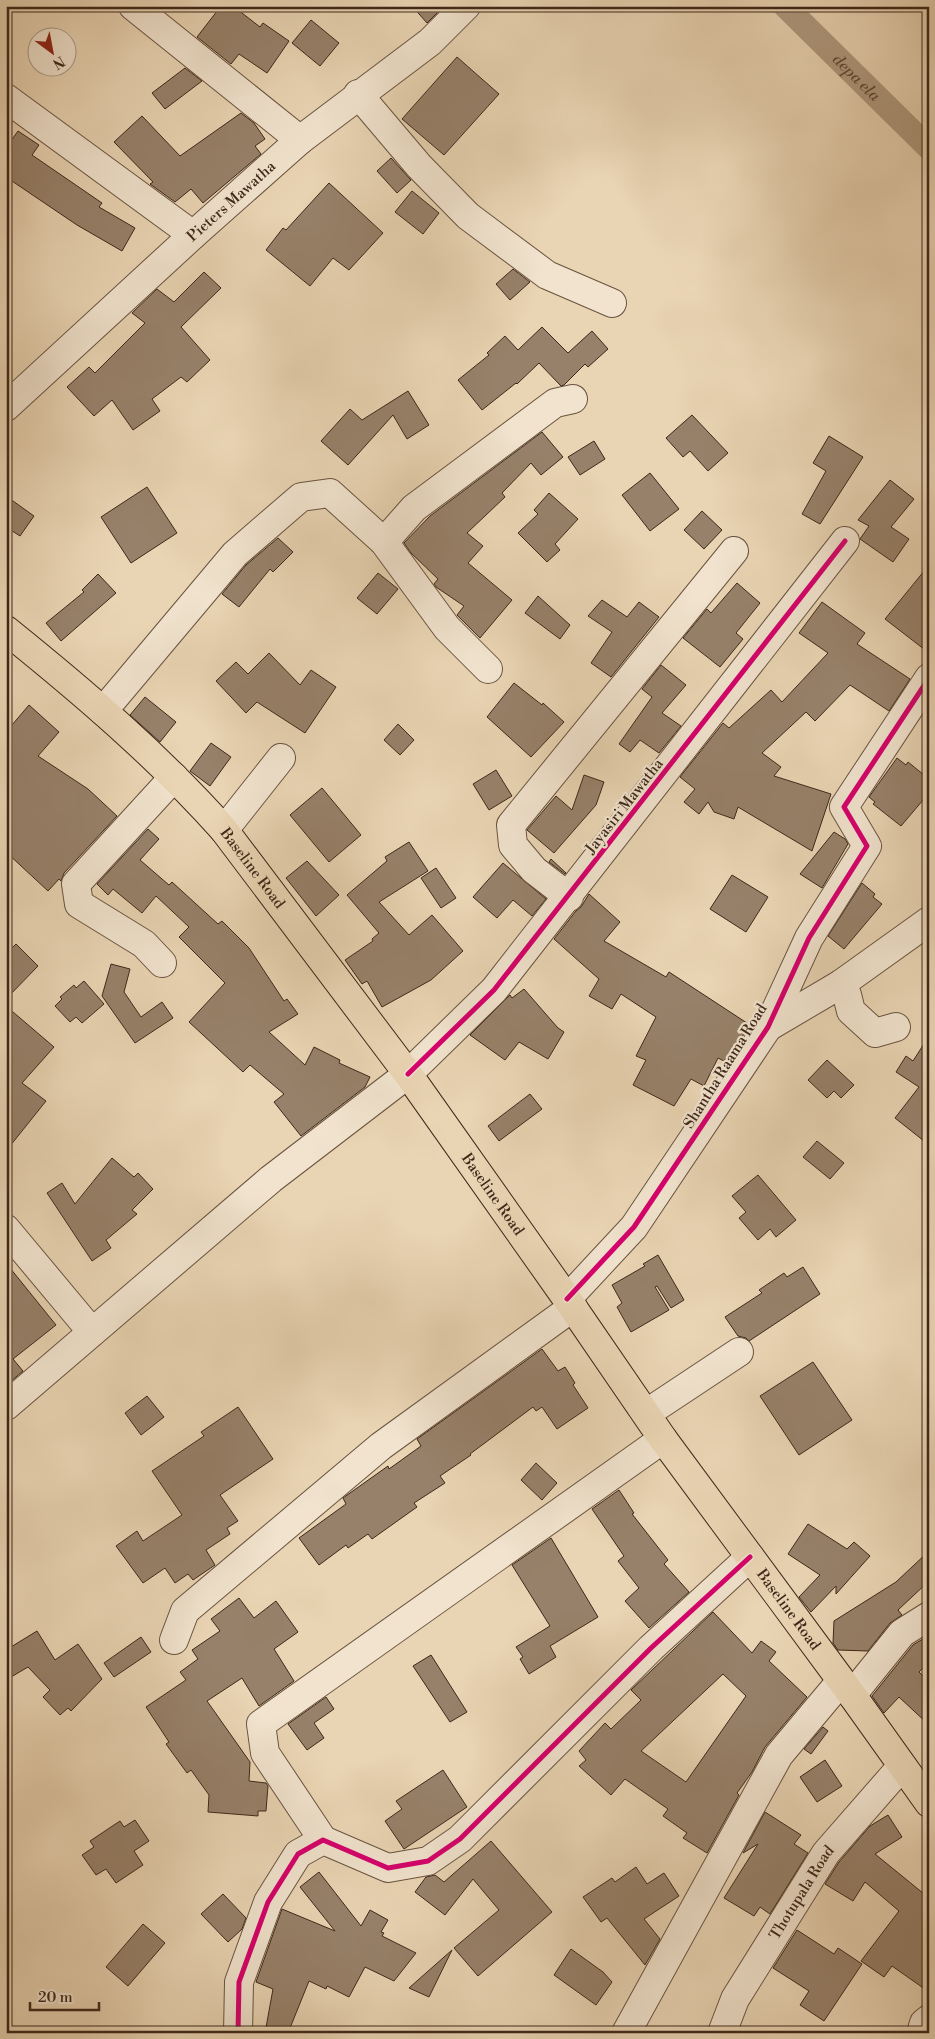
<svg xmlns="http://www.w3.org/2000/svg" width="935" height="2039" font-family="'Libre Bodoni',serif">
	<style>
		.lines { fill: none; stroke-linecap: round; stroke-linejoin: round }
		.canal { stroke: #af9a7f; stroke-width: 24 }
		.building { fill: #97816a; stroke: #3e281a; fill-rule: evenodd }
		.minor-casing { stroke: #695340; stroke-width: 30 }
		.primary-casing { stroke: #3e281a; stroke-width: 30 }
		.minor { stroke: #f1e3ce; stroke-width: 28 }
		.primary { stroke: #e9d4b3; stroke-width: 28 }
		.cycleway-casing { stroke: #f1e3ce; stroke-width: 8 }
		.cycleway { stroke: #d6006c; stroke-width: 5 }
		.labels { text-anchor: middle; stroke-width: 4.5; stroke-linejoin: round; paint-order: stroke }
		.street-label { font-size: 15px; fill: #3e281a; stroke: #f1e3ce }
		.water-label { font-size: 16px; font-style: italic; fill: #604a38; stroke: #f1e3ce }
	</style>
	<rect width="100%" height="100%" fill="#e9d4b3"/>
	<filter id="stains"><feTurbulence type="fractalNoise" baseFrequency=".004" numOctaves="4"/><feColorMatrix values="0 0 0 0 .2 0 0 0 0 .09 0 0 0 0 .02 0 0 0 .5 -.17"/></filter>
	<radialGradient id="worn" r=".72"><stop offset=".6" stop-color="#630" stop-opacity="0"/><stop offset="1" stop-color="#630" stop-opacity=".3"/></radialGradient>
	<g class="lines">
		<path class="canal" id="s1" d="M 785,6 L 929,148"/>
	</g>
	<g class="building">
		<polygon points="221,6 233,6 260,27 263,23 289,41 267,73 239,54 231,64 197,37"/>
		<polygon points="412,6 444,6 427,23"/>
		<polygon points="311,20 339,43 320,66 292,43"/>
		<polygon points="457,57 499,94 444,155 402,119"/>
		<polygon points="185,68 202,81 165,109 152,93"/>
		<polygon points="241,113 254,123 265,139 255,146 261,154 203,203 191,189 175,202 150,184 153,182 114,142 142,116 180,156"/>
		<polygon points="18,131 39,145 32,155 102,203 99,207 135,228 122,251 77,225 6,177 6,148"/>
		<polygon points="391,158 411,180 397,193 377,171"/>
		<polygon points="329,183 383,233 349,270 333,258 310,286 266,250 283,228 286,230"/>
		<polygon points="412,191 439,213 423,234 395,212"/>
		<polygon points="513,269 530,282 510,300 496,284"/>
		<polygon points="204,272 221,288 181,327 210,360 187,382 181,377 152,399 160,411 133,430 112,400 94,416 67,387 89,367 95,373 145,323 132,313 157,289 174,302"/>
		<polygon points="542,327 568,353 592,331 608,349 588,367 585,364 564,385 561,386 539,363 517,384 516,383 482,410 458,380 489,355 487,353 505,336 518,350"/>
		<polygon points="408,391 429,425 407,439 393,415 348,465 321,441 350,409 362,420"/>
		<polygon points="692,415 728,453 708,471 690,451 683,457 666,438"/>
		<polygon points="542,432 563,457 541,475 531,463 502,493 505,497 467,533 483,546 468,563 512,600 480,638 457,615 464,606 436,587 434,584 438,579 411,553 404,543 430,516"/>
		<polygon points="829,436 863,457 820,524 802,514 826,471 813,463"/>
		<polygon points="594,441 605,459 580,475 568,457"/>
		<polygon points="650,473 679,509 650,531 622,495"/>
		<polygon points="890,480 914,499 891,527 909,539 893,562 860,539 869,526 858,520"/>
		<polygon points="147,487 177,533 131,563 101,517"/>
		<polygon points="549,493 578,519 555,544 560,550 547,562 518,533 538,514 534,510"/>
		<polygon points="6,496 34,516 20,536 6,527"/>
		<polygon points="702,511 722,530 704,549 684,530"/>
		<polygon points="278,538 293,552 273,572 270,569 239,607 222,594 246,565"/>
		<polygon points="929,565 929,653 885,619"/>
		<polygon points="378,573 398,589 377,614 357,598"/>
		<polygon points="98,574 116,593 61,641 46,623 84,592 82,590"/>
		<polygon points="737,583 760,603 736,633 743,639 720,667 683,638 707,609 711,613"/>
		<polygon points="538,596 570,625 560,639 525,613"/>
		<polygon points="602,600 627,617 639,602 659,617 611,677 591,663 612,632 588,616"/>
		<polygon points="822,602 865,633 857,644 910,679 889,711 850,685 815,721 806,712 762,753 781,767 774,776 831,794 812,851 738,807 734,819 714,812 708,802 699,814 684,802 695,789 680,777 723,723 729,728 771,690 782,702 828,653 799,633"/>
		<polygon points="269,653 300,685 311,670 336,687 305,733 257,702 246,713 216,681 236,662 248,674"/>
		<polygon points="661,665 686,685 662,713 681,726 659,753 640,740 630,752 619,744 652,697 642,689"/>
		<polygon points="514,683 542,705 543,703 564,722 531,757 487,717"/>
		<polygon points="145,697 176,722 160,742 130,715"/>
		<polygon points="29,705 59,732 38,756 88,789 117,816 64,873 61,881 59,879 48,891 6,852 6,732"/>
		<polygon points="398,724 414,740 400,755 384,740"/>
		<polygon points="211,743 231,757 210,786 190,771"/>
		<polygon points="897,758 906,765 908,762 929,779 929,793 901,826 873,804 875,802 869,797"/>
		<polygon points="496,770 512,796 489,810 473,784"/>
		<polygon points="584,775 604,782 596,805 554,853 527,830 556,796 572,810"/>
		<polygon points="322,788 361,835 329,862 290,815"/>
		<polygon points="148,829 159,839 140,860 169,885 172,882 218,924 222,921 249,948 284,1001 287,999 298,1014 269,1032 305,1065 314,1047 340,1060 339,1063 370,1077 365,1087 301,1136 274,1102 284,1094 250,1065 243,1072 189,1022 225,983 179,937 189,927 156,896 142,913 113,889 108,895 97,884"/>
		<polygon points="834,832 845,839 848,844 822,888 800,874"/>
		<polygon points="409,842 428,871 379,902 409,935 432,915 463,951 431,980 382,1007 367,981 362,984 345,960 373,941 372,939 379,933 347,895 387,861 385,857"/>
		<polygon points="551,859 566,873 565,874 549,862"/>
		<polygon points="307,861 339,895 316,916 286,878"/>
		<polygon points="503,863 546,899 532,916 513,900 497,918 473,897"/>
		<polygon points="436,868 456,898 441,908 421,878"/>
		<polygon points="732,875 768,897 746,932 710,909"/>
		<polygon points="862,883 875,894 873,897 882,904 844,949 828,936"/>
		<polygon points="589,894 620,922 604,941 666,977 669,972 750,1025 728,1058 727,1057 724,1061 718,1058 704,1086 691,1079 674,1106 633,1085 646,1060 636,1056 656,1017 621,994 612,1009 589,996 599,979 554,939 576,911 581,907"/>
		<polygon points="16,944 38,966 6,999 6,954"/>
		<polygon points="111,964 130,969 124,992 141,1017 162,1002 173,1018 135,1043 102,996"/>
		<polygon points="84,981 104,1004 82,1023 76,1017 70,1022 55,1006 62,999 60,997 74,985 76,988"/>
		<polygon points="524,989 558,1028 564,1032 548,1059 519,1042 505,1060 470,1035 510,995 512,998"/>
		<polygon points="6,1006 54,1047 22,1083 46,1101 6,1151"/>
		<polygon points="929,1036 929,1145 895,1118 919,1087 896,1072 906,1056 913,1061"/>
		<polygon points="827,1060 854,1085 841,1098 834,1091 827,1098 808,1080"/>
		<polygon points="530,1094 542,1109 499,1141 488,1126"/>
		<polygon points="817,1141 844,1163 830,1179 803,1157"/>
		<polygon points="112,1158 134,1177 138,1173 153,1189 132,1210 137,1214 106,1240 111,1248 92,1261 47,1193 62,1183 75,1204"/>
		<polygon points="758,1175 796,1220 776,1237 770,1229 758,1240 739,1218 746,1212 732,1196"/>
		<polygon points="658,1255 684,1300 671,1308 657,1286 655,1287 669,1310 631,1332 617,1307 622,1303 612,1285 645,1266 643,1264"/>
		<polygon points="6,1263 56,1325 13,1359 23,1371 10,1382 6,1378"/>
		<polygon points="803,1267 820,1294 749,1341 746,1338 738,1336 725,1317 762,1293 759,1290 784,1273 787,1277"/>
		<polygon points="542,1349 558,1371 565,1367 575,1383 573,1385 588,1408 557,1429 542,1407 536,1411 533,1407 470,1454 471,1455 440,1476 445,1483 414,1503 417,1507 372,1539 368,1534 348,1548 346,1545 319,1565 299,1538 346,1504 343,1498 388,1466 389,1469 421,1446 417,1439"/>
		<polygon points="813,1362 852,1420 799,1455 760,1396"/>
		<polygon points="147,1396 164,1417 141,1435 125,1413"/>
		<polygon points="238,1407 273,1459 220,1495 238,1521 227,1528 230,1534 206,1550 215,1565 193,1580 188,1574 175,1583 165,1568 143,1583 116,1546 137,1531 143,1541 182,1515 152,1471 204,1436 201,1432"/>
		<polygon points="536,1463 557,1483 542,1500 521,1480"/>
		<polygon points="619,1490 634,1513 632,1514 668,1560 664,1564 689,1592 649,1628 625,1601 639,1588 618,1561 624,1556 592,1509"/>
		<polygon points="808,1524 847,1549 854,1542 870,1556 836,1594 836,1586 811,1612 799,1597 820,1575 788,1554"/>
		<polygon points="551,1538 598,1617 550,1646 556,1657 529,1674 520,1659 523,1657 516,1647 550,1626 512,1565"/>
		<polygon points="929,1551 929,1581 898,1610 902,1615 890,1623 868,1651 838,1650 833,1643 834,1621 896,1582"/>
		<polygon points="239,1598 254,1618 276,1601 298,1632 274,1649 294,1681 259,1706 242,1678 207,1701 250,1762 249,1781 266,1783 268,1786 266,1811 258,1811 258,1816 208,1812 209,1795 191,1770 187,1773 166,1744 169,1742 146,1707 186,1680 180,1672 198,1659 192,1650 220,1631 211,1619"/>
		<path d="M 713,1612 L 752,1653 L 761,1641 L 776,1652 L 769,1661 L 807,1697 L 765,1747 L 752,1772 L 737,1793 L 739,1795 L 707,1853 L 683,1838 L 687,1833 L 663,1816 L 668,1809 L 625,1779 L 611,1795 L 579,1766 L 586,1760 L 579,1751 L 605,1723 L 611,1729 L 641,1700 L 631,1690 ZM 723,1674 L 746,1696 L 686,1782 L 641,1751 Z"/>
		<polygon points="37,1631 55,1660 78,1644 102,1679 71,1711 68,1708 60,1715 43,1697 50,1690 28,1667 6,1680 6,1650"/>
		<polygon points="141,1637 151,1652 114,1677 104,1663"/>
		<polygon points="926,1637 929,1640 929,1662 919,1672 929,1682 929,1725 899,1697 884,1713 872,1696 913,1645"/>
		<polygon points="431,1655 467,1712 450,1722 413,1666"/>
		<polygon points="326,1697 334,1709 314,1723 324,1738 307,1750 288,1724"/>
		<polygon points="823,1727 828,1731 811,1754 804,1749"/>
		<polygon points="825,1760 842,1786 817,1802 800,1777"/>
		<polygon points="443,1770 467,1807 404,1849 385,1821 402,1809 396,1801"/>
		<polygon points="765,1812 801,1835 794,1844 808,1853 770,1914 760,1907 754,1916 724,1898 758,1844 743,1853"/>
		<polygon points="888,1815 902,1837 875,1854 929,1898 929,1992 892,1966 884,1977 861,1961 899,1911 865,1882 853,1901 825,1884 839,1862 870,1826"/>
		<polygon points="135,1820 149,1841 134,1851 143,1865 116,1883 106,1869 96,1875 82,1855 94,1847 90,1841 120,1821 124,1827"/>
		<polygon points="491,1841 552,1912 478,1976 454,1948 499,1910 473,1879 445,1915 415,1892 426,1877 435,1875 444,1882"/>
		<polygon points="636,1867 647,1884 664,1873 679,1896 644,1919 660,1939 645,1965 607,1918 601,1922 583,1897 612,1878 615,1882"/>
		<polygon points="319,1872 361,1926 370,1910 388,1920 381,1932 384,1933 382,1936 416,1953 394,1981 365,1967 349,1997 327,1986 326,1989 309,1981 288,2033 265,2033 273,1989 256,1982 282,1909 335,1931 300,1887"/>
		<polygon points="223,1894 246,1918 242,1929 228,1942 201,1914"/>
		<polygon points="143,1924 165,1943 128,1986 106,1967"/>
		<polygon points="797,1930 834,1954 838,1948 862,1964 824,2021 800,2005 809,1991 773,1968"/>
		<polygon points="571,1949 603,1972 612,1982 596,2005 554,1975"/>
		<polygon points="452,1950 429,1997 409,1988"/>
	</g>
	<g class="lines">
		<defs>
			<g id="minor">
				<polyline points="133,6 300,140"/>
				<polyline points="358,94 419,166 468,216 547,275 612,303"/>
				<polyline points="6,98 193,235"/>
				<path id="s2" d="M 6,407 L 193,235 L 300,140 L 430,42 L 466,6"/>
				<polyline points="384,542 414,508 555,403 573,399"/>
				<polyline points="103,711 235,554 301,497 330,493 384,542 447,628 488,669"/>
				<polyline points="224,830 281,758"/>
				<polyline points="569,897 534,870 513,845 511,825 734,551"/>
				<polyline points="162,963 144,944 79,904 76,884 174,777"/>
				<polyline points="841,984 847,995 851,1011 875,1033 896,1027"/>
				<polyline points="768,1027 841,984 929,921"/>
				<polyline points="6,1229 92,1332"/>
				<polyline points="567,1299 634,1227 768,1027 809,938 867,846 844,807 929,678"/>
				<polyline points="6,1406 271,1179 408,1074 494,990 845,541"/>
				<polyline points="647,1413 739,1352"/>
				<polyline points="174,1640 185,1611 381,1446 573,1307"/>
				<polyline points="852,1695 902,1633 929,1616"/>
				<polyline points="323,1840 265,1753 261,1724 663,1439"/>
				<polyline points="238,2033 239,1982 268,1902 298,1854 323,1840 388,1868 428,1861 460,1839 651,1648 750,1557"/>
				<polyline points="626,2033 779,1755 841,1681"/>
				<path id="s3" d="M 722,2033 L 735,1999 L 826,1853 L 902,1766"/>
				<polyline points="921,2033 924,2023 929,2019"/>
			</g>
			<g id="primary">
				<path id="s4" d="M 6,630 C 83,692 158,756 224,830 L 408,1074 L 567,1299 L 663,1439 L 852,1695 L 929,1803"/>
			</g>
		</defs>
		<use href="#minor" class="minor-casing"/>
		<use href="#primary" class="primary-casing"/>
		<use href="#minor" class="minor"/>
		<use href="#primary" class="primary"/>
		<defs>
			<g id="cycleway">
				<polyline points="408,1074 494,990 845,541"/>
				<polyline points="567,1299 634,1227 768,1027 809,938 867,846 844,807 929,678"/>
				<polyline points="238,2033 239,1982 268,1902 298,1854 323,1840 388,1868 428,1861 460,1839 651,1648 750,1557"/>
			</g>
		</defs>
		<use href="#cycleway" class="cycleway-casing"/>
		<use href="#cycleway" class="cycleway"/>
	</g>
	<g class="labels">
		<g class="street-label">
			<text dy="5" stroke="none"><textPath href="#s2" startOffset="305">Pieters Mawatha</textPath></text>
			<text transform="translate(624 806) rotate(-52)" y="5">Jayasiri Mawatha</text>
			<text dy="5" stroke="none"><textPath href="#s4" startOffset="344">Baseline Road</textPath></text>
			<text transform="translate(725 1066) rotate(-58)" y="5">Shantha Raama Road</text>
			<text dy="5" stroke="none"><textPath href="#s4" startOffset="749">Baseline Road</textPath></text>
			<text dy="5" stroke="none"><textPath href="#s4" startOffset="1259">Baseline Road</textPath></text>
			<text dy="5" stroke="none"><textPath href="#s3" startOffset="162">Thotupala Road</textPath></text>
		</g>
		<g class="water-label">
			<text dy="6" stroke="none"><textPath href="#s1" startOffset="101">depa ela</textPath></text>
		</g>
	</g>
	<rect width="935" height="2039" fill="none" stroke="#e9d4b3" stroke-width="25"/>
	<rect x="8" y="8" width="920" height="2024" fill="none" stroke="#3e281a" stroke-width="2.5"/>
	<rect x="12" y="12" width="910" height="2014" fill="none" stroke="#3e281a"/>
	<g transform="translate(52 52) rotate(148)"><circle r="24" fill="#f1e3ce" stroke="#a99886"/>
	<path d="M0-4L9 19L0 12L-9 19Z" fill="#8f2418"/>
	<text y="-8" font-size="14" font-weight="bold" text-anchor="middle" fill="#3e281a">N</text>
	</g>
	<path d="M30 2002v8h69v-8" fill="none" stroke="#3e281a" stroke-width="2.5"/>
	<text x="38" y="2002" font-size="15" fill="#3e281a" stroke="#f1e3ce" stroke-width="4" paint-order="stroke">20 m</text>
	<rect width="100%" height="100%" filter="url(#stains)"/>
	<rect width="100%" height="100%" fill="url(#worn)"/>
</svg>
